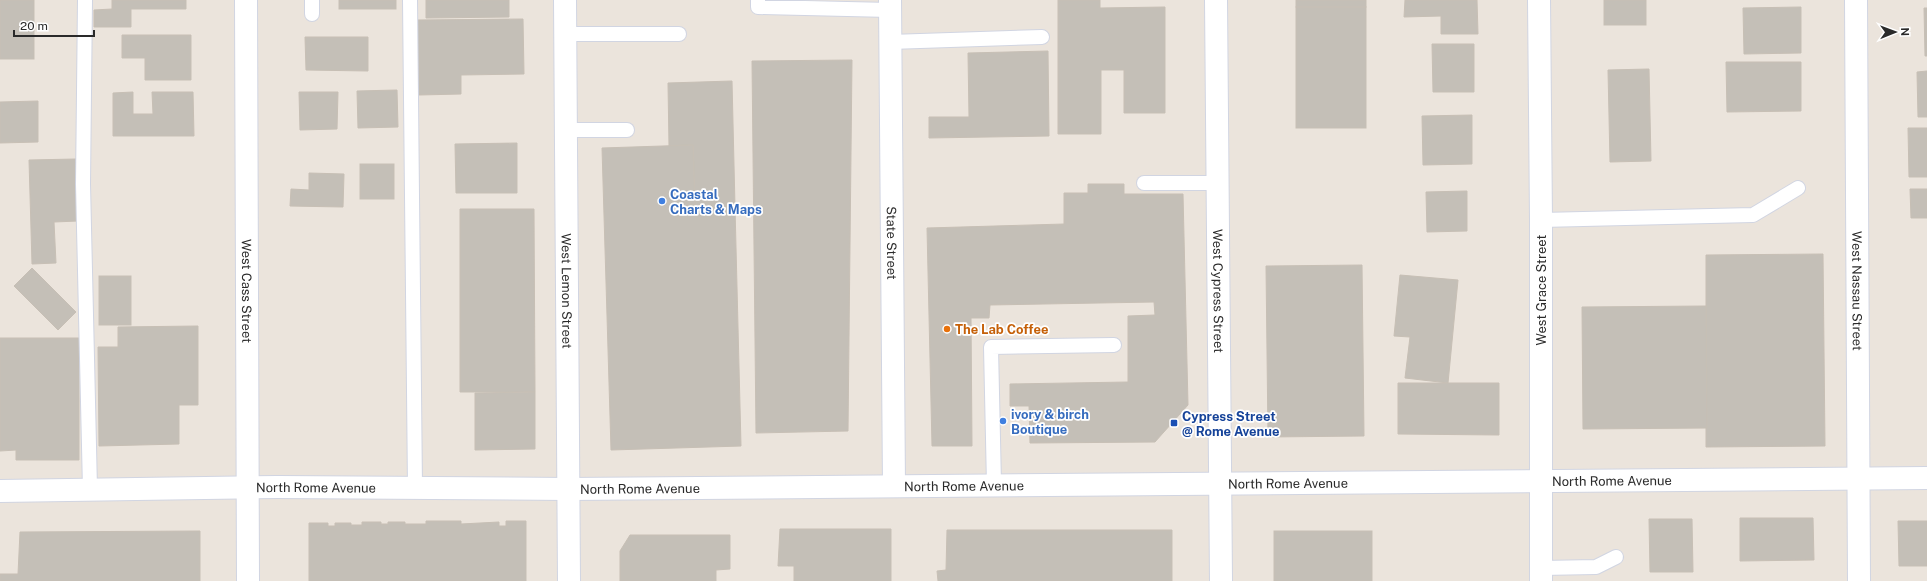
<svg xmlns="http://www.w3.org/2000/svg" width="1927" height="581" font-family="'Public Sans',sans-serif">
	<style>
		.building { fill: #c4bfb7; stroke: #c7bfb5 }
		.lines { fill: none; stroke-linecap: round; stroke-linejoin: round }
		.lane-casing { stroke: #d1d5e2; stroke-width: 16 }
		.street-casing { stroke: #d1d5e2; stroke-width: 24 }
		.secondary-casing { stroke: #d1d5e2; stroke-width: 24 }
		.lane { stroke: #fff; stroke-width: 14 }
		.street { stroke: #fff; stroke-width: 22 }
		.secondary { stroke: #fff; stroke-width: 22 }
		.shop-dot { fill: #3f7fe0; stroke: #fff; stroke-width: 1.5 }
		.food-dot { fill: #e8710a; stroke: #fff; stroke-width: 1.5 }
		.transit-dot { fill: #1a4fb4; stroke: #fff; stroke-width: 1.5 }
		.labels { text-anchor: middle; stroke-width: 3.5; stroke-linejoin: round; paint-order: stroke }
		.shop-label { font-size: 13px; font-weight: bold; fill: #366cbe; stroke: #fff; text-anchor: start }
		.street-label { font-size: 13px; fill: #2a2a2a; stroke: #fff }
		.food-label { font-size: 13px; font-weight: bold; fill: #c56008; stroke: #fff; text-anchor: start }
		.transit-label { font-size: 13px; font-weight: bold; fill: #164399; stroke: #fff; text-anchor: start }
	</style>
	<rect width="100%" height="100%" fill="#ebe4dc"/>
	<g class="building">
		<rect x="0" y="0" width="34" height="59"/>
		<polygon points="112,0 186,0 186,9 131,9 131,27 94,27 94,10 112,9"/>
		<rect x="339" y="0" width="57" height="9"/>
		<polygon points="426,0 509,0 509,17 426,18"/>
		<polygon points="1058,0 1100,0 1100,8 1165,7 1165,113 1124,113 1124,70 1101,70 1101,134 1058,134"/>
		<rect x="1296" y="0" width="70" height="7"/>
		<polygon points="1405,0 1477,0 1478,34 1441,34 1441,16 1404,17"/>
		<rect x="1604" y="0" width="42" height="25"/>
		<rect x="1296" y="7" width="70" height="121"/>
		<polygon points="1801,7 1801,53 1744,54 1743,8"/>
		<polygon points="1924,8 1927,8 1927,56 1925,56"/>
		<polygon points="523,19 524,74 461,75 461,94 419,95 417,20"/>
		<polygon points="122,35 191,35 191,80 145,80 145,58 122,58"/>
		<polygon points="305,37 368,37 368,71 306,70"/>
		<polygon points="1432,44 1474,44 1474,92 1433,92"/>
		<polygon points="1048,51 1049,136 929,138 929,117 969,117 968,53"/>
		<polygon points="852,60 848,431 756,433 752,61"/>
		<polygon points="1726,62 1801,62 1801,111 1727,112"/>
		<polygon points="1649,69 1651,161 1610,162 1608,70"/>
		<polygon points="1927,71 1927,117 1918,117 1917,72"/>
		<polygon points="732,81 735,207 695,208 693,145 669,146 668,83"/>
		<polygon points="397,90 398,127 358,128 357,91"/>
		<polygon points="133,92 133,114 153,114 152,92 193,92 194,136 113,136 113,93"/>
		<polygon points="299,92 338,92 337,129 300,130"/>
		<polygon points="38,101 38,142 0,143 0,102"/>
		<polygon points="1472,115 1472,164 1423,165 1422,116"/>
		<polygon points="1908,128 1927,128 1927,177 1909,177"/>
		<polygon points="517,143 517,193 456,193 455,144"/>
		<polygon points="693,145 695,208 735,207 741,446 611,450 602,148"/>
		<polygon points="76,159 78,221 54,222 56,263 32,264 29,160"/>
		<rect x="360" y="164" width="34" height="35"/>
		<polygon points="309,173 344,174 343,207 290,206 291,189 309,190"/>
		<polygon points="1088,184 1124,184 1124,194 1183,194 1188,405 1155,442 1030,443 1029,406 1010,406 1010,384 1128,382 1128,316 1155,315 1154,302 990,305 989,318 971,318 972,446 932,446 927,228 1064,224 1064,193 1088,193"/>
		<polygon points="1910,189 1927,189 1927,218 1911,218"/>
		<polygon points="1467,191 1467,231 1427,232 1426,192"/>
		<polygon points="460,209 534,209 535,392 460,392"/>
		<polygon points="1823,254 1825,446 1706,447 1706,255"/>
		<polygon points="1362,265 1364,436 1268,437 1266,266"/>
		<polygon points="32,268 76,312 58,330 14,286"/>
		<polygon points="1400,275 1458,280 1448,383 1405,378 1410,337 1394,336"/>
		<rect x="99" y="276" width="32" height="49"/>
		<polygon points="1706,306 1707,428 1583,429 1582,307"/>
		<polygon points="198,326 198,405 179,405 179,444 99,446 98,347 118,347 118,327"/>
		<polygon points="0,338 79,338 79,460 16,460 16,450 0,451"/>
		<polygon points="1398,383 1499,383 1499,435 1398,434"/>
		<polygon points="535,392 535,449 475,450 475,393"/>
		<polygon points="1740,518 1813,518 1814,560 1740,561"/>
		<polygon points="1649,519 1692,519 1693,572 1650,572"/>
		<polygon points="426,521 461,521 461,524 499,522 499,526 506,526 506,521 526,521 526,581 309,581 309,523 328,523 328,526 335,526 335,523 351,523 351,525 362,525 362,522 381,522 381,524 388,524 388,522 405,522 405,524 426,524"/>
		<polygon points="1898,521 1927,521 1927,566 1899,566"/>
		<polygon points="780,529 891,529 891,581 794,581 794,566 778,566"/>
		<polygon points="947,530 1172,530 1172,581 938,581 937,571 946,570"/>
		<polygon points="200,531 200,581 0,581 0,574 18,574 20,532"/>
		<rect x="1274" y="531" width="98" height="50"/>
		<polygon points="630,535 730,535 730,569 716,570 716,581 620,581 620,551"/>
	</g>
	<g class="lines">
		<defs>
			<g id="lane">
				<polyline points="85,0 83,184 90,489"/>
				<polyline points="312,0 312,14"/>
				<polyline points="410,0 415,488"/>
				<polyline points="758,0 758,7 890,10"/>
				<polyline points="565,34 679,34"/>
				<polyline points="890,42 1042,37"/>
				<polyline points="566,130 627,130"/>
				<polyline points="1144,183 1218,183"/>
				<polyline points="1541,220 1753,215 1798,188"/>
				<polyline points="994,485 991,347 1114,345"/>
				<polyline points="1541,568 1596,567 1616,557"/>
			</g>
			<g id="street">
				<path id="s1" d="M 565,0 L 569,581"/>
				<path id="s2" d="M 890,0 L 894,486"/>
				<polyline points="1539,0 1541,220 1541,581"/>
				<path id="s3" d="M 1856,0 L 1859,581"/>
			</g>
			<g id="secondary">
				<path id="s4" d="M 246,0 L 248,581"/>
				<path id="s5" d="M 1216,0 L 1221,581"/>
				<path id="s6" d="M 0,491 L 278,487 L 568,489 L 1927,478"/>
			</g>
		</defs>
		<use href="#lane" class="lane-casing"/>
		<use href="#street" class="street-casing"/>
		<use href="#secondary" class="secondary-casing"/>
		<use href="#lane" class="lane"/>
		<use href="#street" class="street"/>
		<use href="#secondary" class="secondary"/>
	</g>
	<g class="shop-dot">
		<circle cx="662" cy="201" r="4"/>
		<circle cx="1003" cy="421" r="4"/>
	</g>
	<circle class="food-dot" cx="947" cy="329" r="4"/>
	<rect class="transit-dot" x="1170" y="419" width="8" height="8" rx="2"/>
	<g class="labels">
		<g class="shop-label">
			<text x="670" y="199">Coastal<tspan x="670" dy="15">Charts &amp; Maps</tspan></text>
			<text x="1011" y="419">ivory &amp; birch<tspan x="1011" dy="15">Boutique</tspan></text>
		</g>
		<g class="street-label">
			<text dy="5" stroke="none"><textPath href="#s2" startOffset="243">State Street</textPath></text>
			<text transform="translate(1541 290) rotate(-90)" y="5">West Grace Street</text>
			<text dy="5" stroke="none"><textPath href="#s4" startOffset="291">West Cass Street</textPath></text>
			<text dy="5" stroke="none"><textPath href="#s1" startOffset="291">West Lemon Street</textPath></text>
			<text dy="5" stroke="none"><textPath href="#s5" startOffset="291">West Cypress Street</textPath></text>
			<text dy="5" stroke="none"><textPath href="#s3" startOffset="291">West Nassau Street</textPath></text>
			<text dy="5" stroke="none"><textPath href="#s6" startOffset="1612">North Rome Avenue</textPath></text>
			<text dy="5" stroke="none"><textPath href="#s6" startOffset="1288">North Rome Avenue</textPath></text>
			<text dy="5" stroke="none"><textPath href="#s6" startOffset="964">North Rome Avenue</textPath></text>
			<text dy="5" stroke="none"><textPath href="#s6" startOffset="316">North Rome Avenue</textPath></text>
			<text dy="5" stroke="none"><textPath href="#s6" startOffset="640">North Rome Avenue</textPath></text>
		</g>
		<g class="food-label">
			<text x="955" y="334">The Lab Coffee</text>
		</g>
		<g class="transit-label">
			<text x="1182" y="421">Cypress Street<tspan x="1182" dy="15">@ Rome Avenue</tspan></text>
		</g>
	</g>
	<g transform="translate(1895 32) rotate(89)" stroke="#ffffff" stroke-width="3" paint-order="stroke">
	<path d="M0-3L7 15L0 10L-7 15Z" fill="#2a2a2a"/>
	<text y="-6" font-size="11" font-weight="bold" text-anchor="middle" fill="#2a2a2a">N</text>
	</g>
	<path d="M14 30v6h80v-6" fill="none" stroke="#2a2a2a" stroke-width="2"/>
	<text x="20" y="30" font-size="12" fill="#2a2a2a" stroke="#ffffff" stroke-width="3" paint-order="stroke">20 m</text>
</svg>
